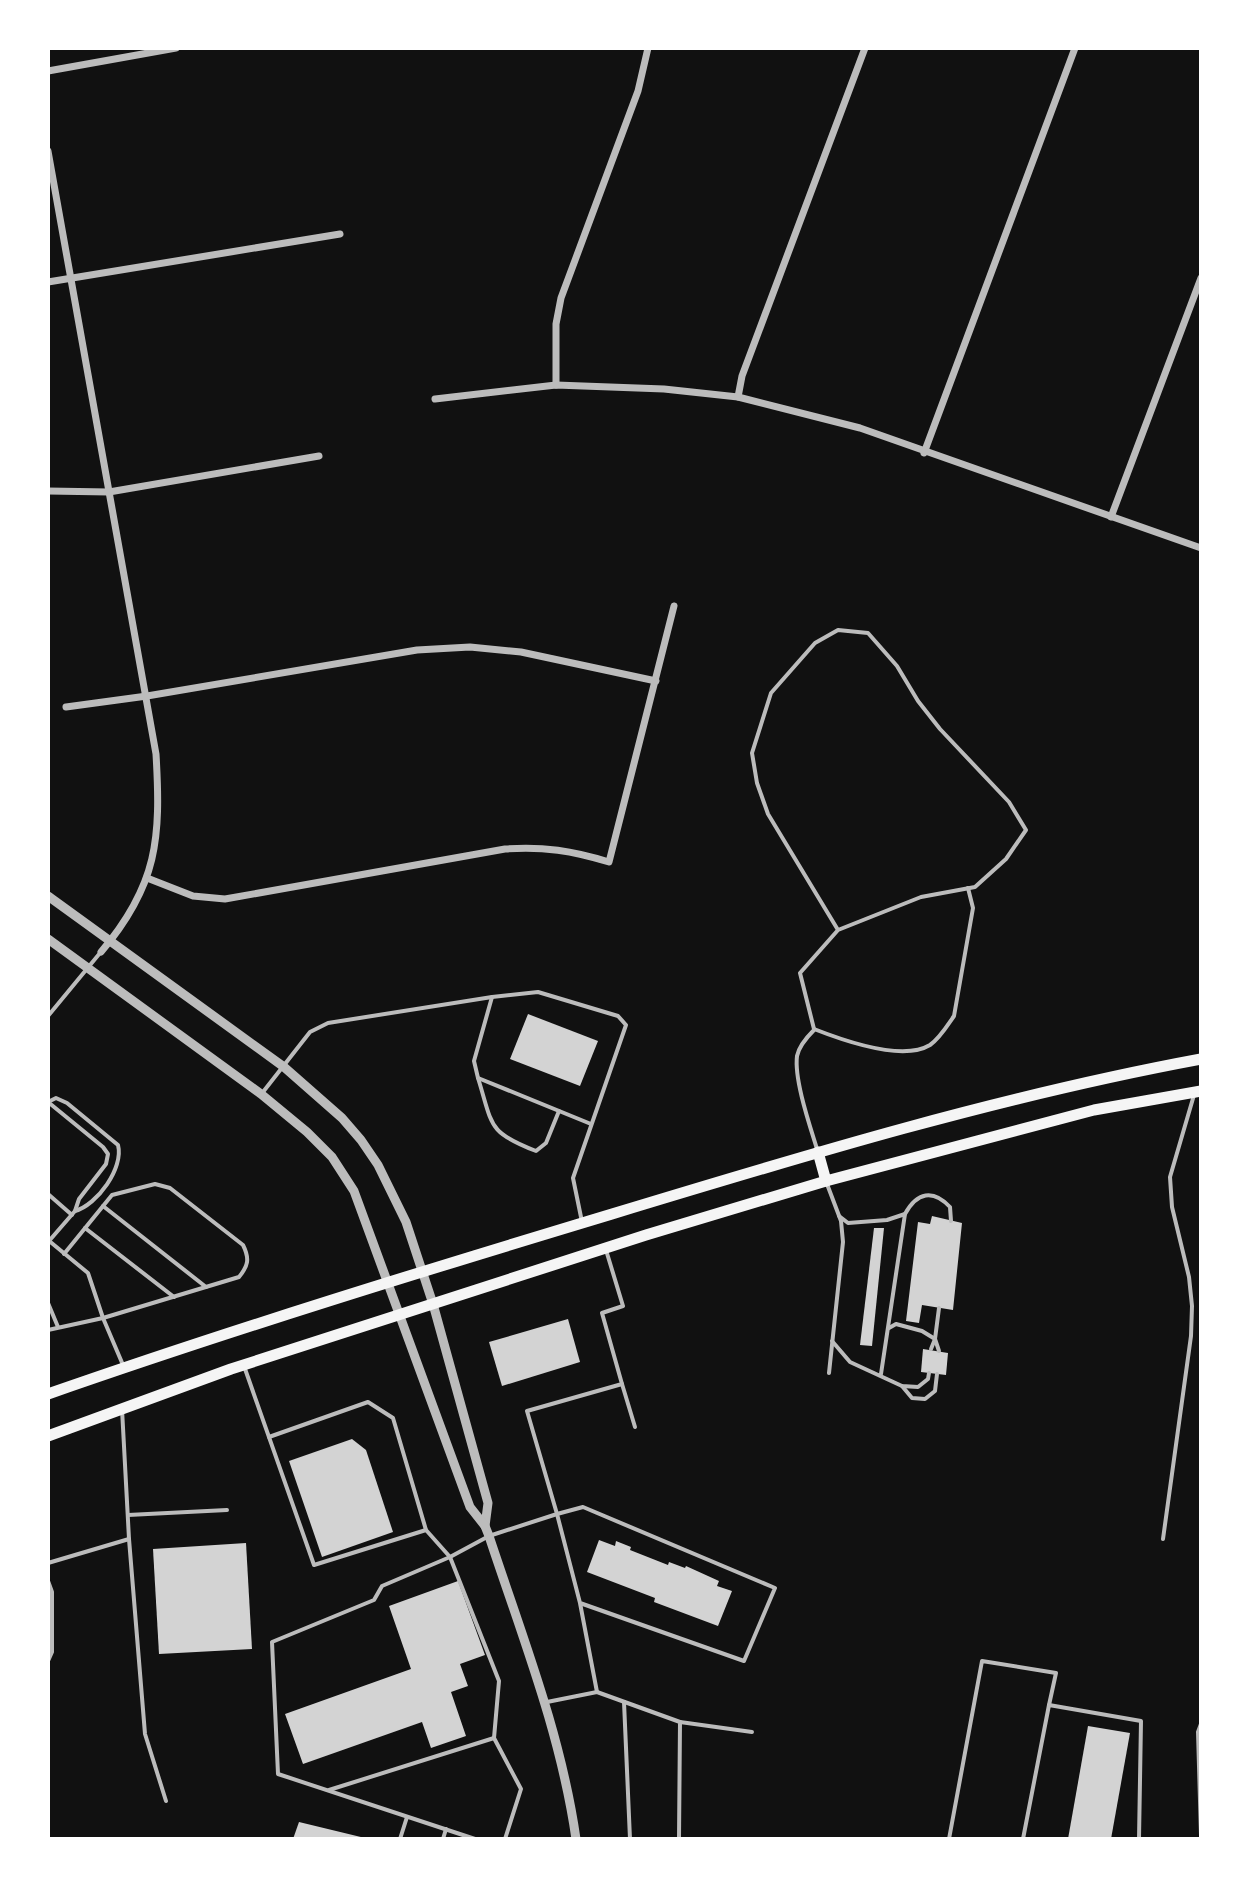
<svg xmlns="http://www.w3.org/2000/svg" width="1249" height="1887" font-family="Mulish,sans-serif">
	<style>
		.building { fill: #d3d3d3 }
		.lines { fill: none; stroke-linecap: round; stroke-linejoin: round }
		.service { stroke: #bcbcbc; stroke-width: 4 }
		.minor { stroke: #bcbcbc; stroke-width: 7 }
		.tertiary { stroke: #bcbcbc; stroke-width: 9 }
		.primary { stroke: #f5f5f5; stroke-width: 11 }
	</style>
	<rect width="100%" height="100%" fill="#111"/>
	<g class="building">
		<polygon points="528,1014 598,1041 580,1086 510,1059"/>
		<polygon points="932,1216 962,1223 953,1310 922,1305 919,1323 906,1321 918,1222 930,1224"/>
		<polygon points="874,1228 884,1228 872,1346 860,1345"/>
		<polygon points="568,1319 580,1362 502,1386 489,1342"/>
		<polygon points="923,1349 948,1353 946,1375 921,1372"/>
		<polygon points="352,1439 366,1450 393,1532 322,1557 289,1461"/>
		<polygon points="599,1540 615,1546 616,1541 631,1547 630,1550 668,1565 669,1562 685,1568 686,1566 719,1581 717,1586 732,1591 718,1626 654,1602 655,1598 587,1572"/>
		<polygon points="246,1543 252,1649 159,1654 153,1549"/>
		<polygon points="458,1581 485,1655 460,1664 468,1686 451,1692 466,1736 431,1748 422,1722 303,1764 285,1714 411,1669 389,1606"/>
		<polygon points="1088,1726 1130,1733 1111,1839 1068,1839"/>
		<polygon points="299,1822 365,1838 365,1839 293,1839"/>
	</g>
	<g class="lines">
		<g class="service">
			<polyline points="492,997 474,1061 478,1078 591,1124"/>
			<polyline points="48,1016 100,953"/>
			<polyline points="814,1029 800,973 838,930 921,897 975,887 1006,859 1026,830 1009,802 940,729 918,701 897,666 868,633 838,630 815,643 771,693 752,753 757,783 768,814 838,930"/>
			<path d="M 814,1029 C 842,1040 902,1062 930,1045 C 940,1038 947,1026 954,1016 L 973,908 L 968,888"/>
			<path d="M 814,1030 C 807,1037 799,1046 797,1056 C 794,1080 810,1126 817,1149"/>
			<path d="M 478,1078 C 493,1126 487,1132 536,1151 L 546,1143 L 559,1111"/>
			<polyline points="263,1092 310,1032 328,1023 492,997 538,992 618,1016 626,1025 573,1178 582,1222"/>
			<polyline points="48,1102 103,1147 108,1154 106,1164 79,1199 75,1211 49,1241"/>
			<path d="M 48,1102 L 56,1098 L 67,1103 L 118,1145 C 124,1168 97,1205 75,1211"/>
			<polyline points="827,1184 841,1221 843,1242 829,1373"/>
			<polyline points="48,1194 72,1215"/>
			<polyline points="103,1206 206,1287"/>
			<polyline points="839,1216 848,1223 887,1220 905,1214"/>
			<polyline points="85,1228 174,1297"/>
			<polyline points="48,1240 88,1273 103,1318 123,1365"/>
			<polyline points="48,1303 58,1327"/>
			<polyline points="889,1328 896,1324 922,1331 935,1339 931,1349"/>
			<path d="M 48,1330 L 103,1318 L 239,1277 C 248,1266 250,1259 243,1245 L 170,1188 L 155,1184 L 112,1195 L 64,1254"/>
			<polyline points="832,1341 850,1362 902,1386 918,1387 928,1379 929,1373"/>
			<polyline points="939,1351 935,1339 939,1308"/>
			<polyline points="244,1366 314,1565 426,1530 450,1557 499,1681 494,1738 521,1789 505,1839"/>
			<path d="M 881,1374 L 905,1214 C 917,1192 933,1189 950,1207 L 951,1221"/>
			<polyline points="622,1384 635,1427"/>
			<polyline points="902,1386 912,1398 925,1399 935,1391 937,1374"/>
			<polyline points="269,1437 368,1402 393,1418 426,1530"/>
			<polyline points="128,1515 227,1510"/>
			<polyline points="129,1539 145,1734 166,1801"/>
			<polyline points="1163,1539 1191,1336 1192,1306 1189,1277 1172,1207 1170,1177 1194,1095"/>
			<polyline points="48,1563 129,1539 122,1409"/>
			<polyline points="48,1581 52,1592 52,1652 48,1661"/>
			<polyline points="580,1603 744,1661 775,1588 583,1507 557,1514 580,1603 597,1692"/>
			<polyline points="547,1702 597,1692 680,1722 679,1839"/>
			<polyline points="624,1702 630,1839"/>
			<polyline points="680,1722 752,1732"/>
			<polyline points="1201,1724 1198,1732 1201,1835"/>
			<polyline points="329,1790 494,1738"/>
			<polyline points="400,1839 407,1817"/>
			<polyline points="443,1839 446,1829"/>
			<polyline points="475,1839 278,1774 272,1642 374,1600 382,1586 450,1557 489,1536 557,1514 527,1411 622,1384 602,1313 623,1306 606,1250"/>
			<polyline points="949,1839 982,1661 1056,1673 1049,1705"/>
			<polyline points="1023,1839 1049,1705 1141,1721 1139,1839"/>
		</g>
		<g class="minor">
			<polyline points="48,71 176,48"/>
			<path d="M 48,151 L 156,754 C 161,838 158,885 101,952"/>
			<polyline points="48,282 340,234"/>
			<polyline points="556,385 556,324 561,298 638,91 648,48"/>
			<polyline points="738,397 742,376 865,48"/>
			<polyline points="435,399 556,385 664,389 738,397 860,428 1201,548"/>
			<polyline points="924,453 1075,48"/>
			<polyline points="48,491 109,492 319,456"/>
			<polyline points="1111,517 1201,278"/>
			<polyline points="66,707 147,696 417,650 470,647 521,652 656,681"/>
			<path d="M 147,878 L 193,896 L 225,899 L 505,849 C 543,846 573,851 609,862 L 674,606"/>
		</g>
		<g class="tertiary">
			<polyline points="48,896 284,1067 342,1118 361,1140 378,1165 406,1222 433,1304 488,1503 485,1526"/>
			<path d="M 48,939 L 261,1094 L 307,1132 L 332,1157 L 354,1191 L 470,1507 L 485,1526 L 489,1536 C 522,1636 561,1734 576,1839"/>
		</g>
		<g class="primary">
			<polyline points="818,1152 826,1181"/>
			<path d="M 48,1394 C 234,1329 423,1271 612,1214 C 806,1155 1001,1096 1201,1059"/>
			<polyline points="48,1436 231,1369 646,1235 826,1181 1094,1110 1201,1091"/>
		</g>
	</g>
	<rect width="1249" height="1887" fill="none" stroke="#ffffff" stroke-width="100"/>
</svg>
